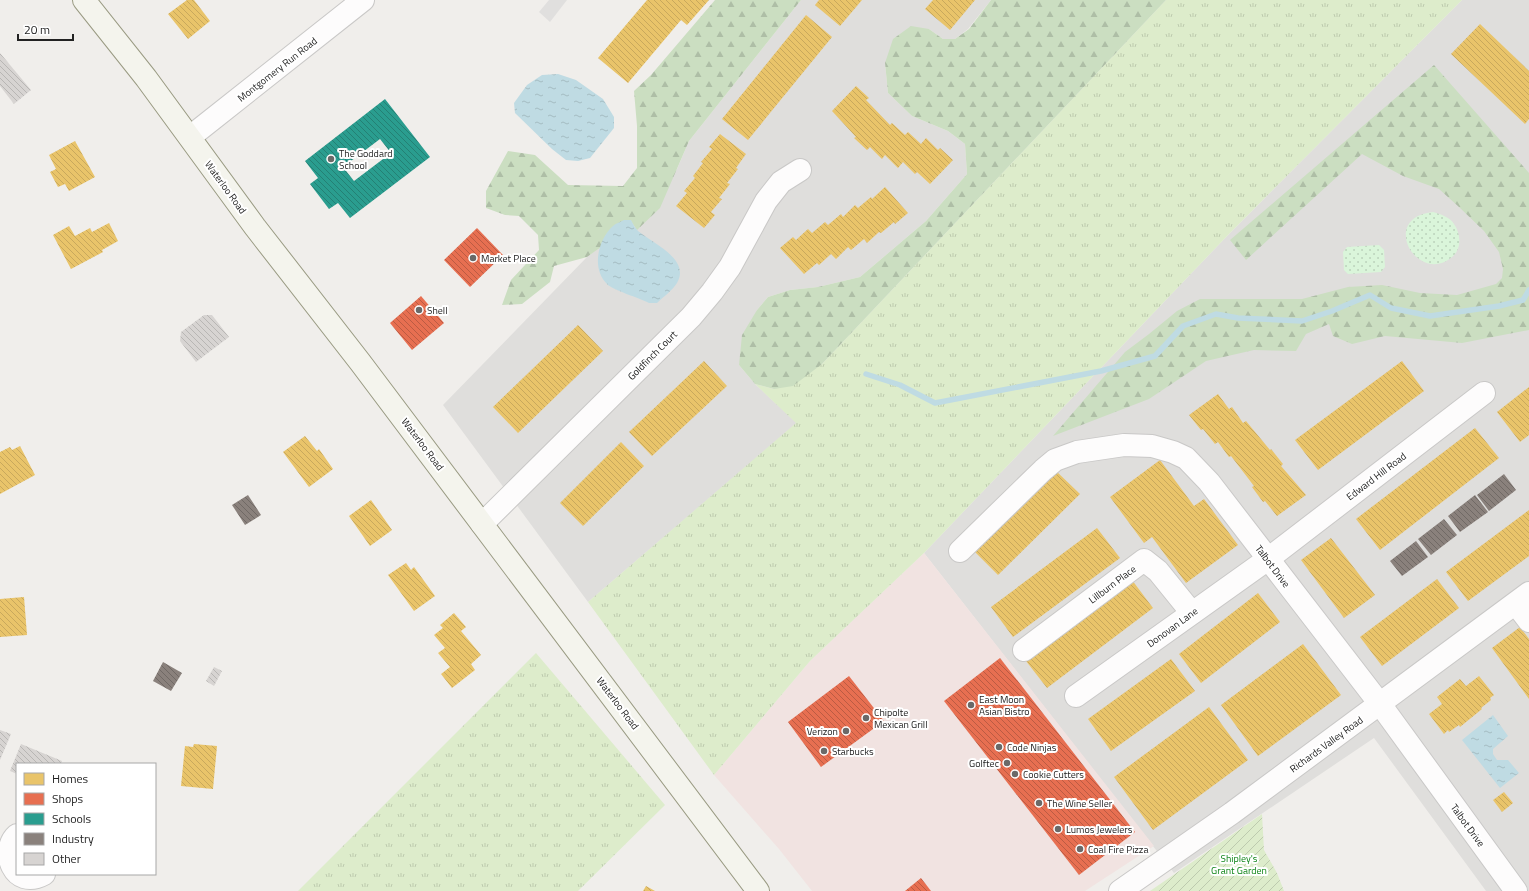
<svg xmlns="http://www.w3.org/2000/svg" width="1529" height="891" font-family="'Titillium Web',sans-serif">
	<style>
		.residential { fill: #dfdedc }
		.commercial { fill: #f1e3e1 }
		.grass { fill: url(#grass-tufts) }
		.forest { fill: url(#forest-firs) }
		.park { fill: url(#park-dots) }
		.garden { fill: url(#garden-furrows) }
		.parking { fill: #e0dfde }
		.water { fill: url(#water-ripples) }
		.homes { fill: url(#homes-back-hatch) }
		.shops { fill: url(#shops-back-hatch) }
		.schools { fill: url(#schools-back-hatch); fill-rule: evenodd }
		.industry { fill: url(#industry-back-hatch) }
		.lines { fill: none; stroke-linecap: round; stroke-linejoin: round }
		.stream { stroke: #bfdbe3; stroke-width: 5.5 }
		.building { fill: url(#building-back-hatch) }
		.minor-casing { stroke: #c9c8c7; stroke-width: 24 }
		.secondary-casing { stroke: #999a82; stroke-width: 24 }
		.minor { stroke: #fdfcfc; stroke-width: 22 }
		.secondary { stroke: #f4f4ed; stroke-width: 22 }
		.poi-dot { fill: #6a6968; stroke: #fff; stroke-width: 1.5 }
		.labels { text-anchor: middle; stroke-width: 4; stroke-linejoin: round; paint-order: stroke }
		.street-label { font-size: 10px; fill: #222; stroke: #fff }
		.poi-label { font-size: 10px; fill: #222; stroke: #fff; text-anchor: start }
		.park-label { font-size: 10px; fill: #0c8416; stroke: #fff }
	</style>
	<defs>
		<pattern id="grass-tufts" width="24" height="20" patternUnits="userSpaceOnUse"><rect width="24" height="20" fill="#ddeccb"/><path d="M3 7l-1-3M5 7V3M7 7l1-3M15 17l-1-3M17 17v-4M19 17l1-3" fill="none" stroke="#bdcaae"/></pattern>
		<pattern id="forest-firs" width="22" height="20" patternUnits="userSpaceOnUse"><rect width="22" height="20" fill="#cbdec1"/><path d="M5 1l3.5 6h-7zM16 11l3.5 6h-7z" fill="#aebea6"/></pattern>
		<pattern id="park-dots" width="8" height="8" patternUnits="userSpaceOnUse"><rect width="8" height="8" fill="#daf5da"/><path d="M2 2h.1M6 6h.1" fill="none" stroke="#bbd2bb" stroke-width="1.8" stroke-linecap="round"/></pattern>
		<pattern id="garden-furrows" width="10" height="10" patternUnits="userSpaceOnUse"><rect width="10" height="10" fill="#ddeccb"/><path d="M-1 1l2-2M0 10L10 0M9 11l2-2" fill="none" stroke="#bdcaae"/></pattern>
		<pattern id="water-ripples" width="26" height="14" patternUnits="userSpaceOnUse"><rect width="26" height="14" fill="#bfdbe3"/><path d="M2 4q2-2 4 0t4 0M15 11q2-2 4 0t4 0" fill="none" stroke="#a4bcc2"/></pattern>
		<pattern id="homes-back-hatch" width="6" height="6" patternUnits="userSpaceOnUse"><rect width="6" height="6" fill="#e9c46a"/><path d="M-1 5l2 2M0 0l6 6M5-1l2 2" fill="none" stroke="#c8a85c"/></pattern>
		<pattern id="shops-back-hatch" width="6" height="6" patternUnits="userSpaceOnUse"><rect width="6" height="6" fill="#e76f51"/><path d="M-1 5l2 2M0 0l6 6M5-1l2 2" fill="none" stroke="#bb5b43"/></pattern>
		<pattern id="schools-back-hatch" width="6" height="6" patternUnits="userSpaceOnUse"><rect width="6" height="6" fill="#2a9d8f"/><path d="M-1 5l2 2M0 0l6 6M5-1l2 2" fill="none" stroke="#248074"/></pattern>
		<pattern id="industry-back-hatch" width="6" height="6" patternUnits="userSpaceOnUse"><rect width="6" height="6" fill="#8a817c"/><path d="M-1 5l2 2M0 0l6 6M5-1l2 2" fill="none" stroke="#706965"/></pattern>
		<pattern id="building-back-hatch" width="6" height="6" patternUnits="userSpaceOnUse"><rect width="6" height="6" fill="#d7d4d2"/><path d="M-1 5l2 2M0 0l6 6M5-1l2 2" fill="none" stroke="#b8b6b4"/></pattern>
	</defs>
	<rect width="100%" height="100%" fill="#f0eeeb"/>
	<g class="residential">
		<polygon points="801,0 991,0 968,29 955,39 943,39 929,29 885,63 888,93 912,116 948,131 965,144 967,174 926,221 860,277 818,287 790,290 768,297 757,310 739,365 755,384 797,423 588,602 443,405 587,257 600,247 677,169 689,141"/>
		<polygon points="1462,0 1529,0 1529,891 1486,891 1374,738 1174,873 924,553 1228,235"/>
	</g>
	<polygon class="commercial" points="924,553 1154,846 1085,891 812,891 779,849 714,775 810,661"/>
	<g class="grass">
		<polygon points="1166,0 1462,0 1228,235 924,553 810,661 714,775 588,602 796,423 755,384 774,389 822,364"/>
		<polygon points="536,653 665,805 578,891 298,891"/>
	</g>
	<g class="forest">
		<polygon points="715,0 801,0 689,141 660,208 637,230 631,221 606,235 601,247 587,257 554,266 550,282 522,304 502,305 511,280 539,250 538,235 519,216 505,215 486,208 486,191 508,151 535,155 568,185 623,186 637,168 637,126 634,91 651,75"/>
		<polygon points="991,0 1166,0 822,364 793,386 774,389 755,384 739,365 742,335 757,310 768,297 790,290 818,287 860,277 926,221 967,174 965,144 948,131 912,116 888,93 885,63 893,39 911,26 929,29 943,39 955,39 969,29"/>
		<polygon points="1434,65 1529,173 1529,330 1462,343 1385,336 1352,344 1333,336 1329,324 1306,334 1296,351 1254,350 1206,361 1149,399 1053,436 1125,352 1149,334 1177,311 1200,299 1302,299 1348,287 1382,285 1420,293 1457,295 1496,284 1502,278 1503,269 1499,252 1484,231 1459,207 1439,189 1403,176 1362,154 1246,260 1230,240"/>
	</g>
	<g class="park">
		<path d="M 1433,212 C 1440,214 1450,217 1454,224 C 1461,234 1462,249 1452,257 C 1418,286 1378,218 1433,212 Z"/>
		<polygon points="1379,245 1384,250 1385,267 1381,272 1348,274 1344,270 1343,252 1347,247"/>
	</g>
	<polygon class="garden" points="1262,814 1264,850 1277,873 1284,891 1150,891"/>
	<polygon class="parking" points="549,0 567,0 550,22 539,12"/>
	<g class="water">
		<polygon points="558,74 576,80 603,99 614,117 614,128 590,158 578,161 566,160 552,149 515,113 514,103 527,85 542,75"/>
		<path d="M 624,220 L 631,220 C 633,224 635,228 638,231 C 652,243 691,259 677,283 C 673,290 663,297 657,303 L 649,303 C 640,298 612,290 607,284 C 591,269 598,239 613,226 C 616,223 621,222 624,220 Z"/>
		<polygon points="1493,715 1508,736 1493,749 1493,754 1497,760 1508,760 1519,773 1500,788 1462,740"/>
	</g>
	<g class="homes">
		<polygon points="187,0 194,0 210,21 188,39 168,14"/>
		<polygon points="647,0 709,0 687,25 681,20 628,83 598,58"/>
		<polygon points="819,0 862,0 840,26 815,5"/>
		<polygon points="933,0 975,0 950,30 925,9"/>
		<polygon points="806,15 832,37 748,140 722,119"/>
		<polygon points="1480,24 1529,71 1529,119 1525,124 1451,54"/>
		<polygon points="856,86 869,98 866,100 890,125 892,123 905,135 908,132 921,144 926,138 938,150 940,148 953,160 930,184 917,172 915,174 903,162 898,168 885,155 882,159 870,147 867,150 854,138 856,137 832,111"/>
		<polygon points="720,134 746,154 736,168 738,169 727,183 730,184 719,198 722,199 711,212 715,215 704,228 676,206 687,193 684,191 695,178 693,176 703,163 701,162 712,149 709,147"/>
		<polygon points="75,141 95,177 69,191 65,184 58,187 50,172 56,169 49,155"/>
		<polygon points="885,187 908,213 895,224 894,222 881,233 879,232 867,243 864,239 851,250 848,247 836,259 831,254 819,265 817,263 804,274 780,248 793,237 796,240 808,229 812,233 825,222 828,225 841,214 843,217 855,205 858,208 871,197 872,199"/>
		<polygon points="109,223 118,241 102,250 103,252 71,269 53,235 69,226 75,236 90,228 92,232"/>
		<polygon points="578,325 603,351 518,433 493,407"/>
		<polygon points="704,361 727,386 652,456 629,432"/>
		<polygon points="1402,361 1424,391 1318,470 1295,440"/>
		<polygon points="1529,387 1529,435 1520,442 1497,412"/>
		<polygon points="1218,394 1229,409 1232,407 1243,423 1246,421 1270,450 1271,449 1283,464 1281,466 1306,495 1277,516 1265,501 1263,502 1252,487 1254,486 1231,456 1229,457 1218,442 1215,444 1203,429 1201,430 1189,415"/>
		<polygon points="1475,428 1499,458 1380,550 1356,519"/>
		<polygon points="305,436 317,451 319,449 333,469 309,487 283,452"/>
		<polygon points="621,442 644,466 583,526 560,503"/>
		<polygon points="20,446 35,475 0,494 0,452 10,447 12,450"/>
		<polygon points="1160,460 1194,506 1204,499 1238,545 1186,583 1152,537 1144,543 1110,497"/>
		<polygon points="1055,470 1080,494 998,575 974,551"/>
		<polygon points="371,500 392,530 370,546 349,516"/>
		<polygon points="1529,510 1529,556 1468,601 1446,572"/>
		<polygon points="1097,528 1120,558 1013,637 991,607"/>
		<polygon points="1331,538 1375,595 1344,618 1301,560"/>
		<polygon points="406,563 411,570 414,567 435,596 414,611 388,575"/>
		<polygon points="1437,579 1459,608 1382,666 1360,637"/>
		<polygon points="1132,580 1153,608 1047,688 1026,661"/>
		<polygon points="1258,593 1280,622 1201,683 1179,654"/>
		<polygon points="24,597 27,635 0,637 0,599"/>
		<polygon points="454,613 466,627 461,631 481,655 471,664 475,670 452,688 441,674 450,667 438,653 445,648 434,635 443,628 440,625"/>
		<polygon points="1520,627 1529,639 1529,699 1492,648"/>
		<polygon points="1303,644 1341,695 1258,756 1221,705"/>
		<polygon points="1171,659 1195,691 1111,751 1088,719"/>
		<polygon points="1479,676 1494,695 1490,698 1491,700 1481,708 1482,709 1460,727 1459,725 1449,732 1448,730 1444,734 1429,714 1442,704 1437,697 1460,679 1466,686"/>
		<polygon points="1209,707 1248,760 1153,830 1114,777"/>
		<polygon points="194,744 217,746 213,789 181,786 185,746 193,747"/>
		<polygon points="1504,792 1513,803 1502,812 1493,800"/>
		<polygon points="646,886 655,891 643,891"/>
	</g>
	<g class="shops">
		<polygon points="477,228 503,255 470,287 444,260"/>
		<polygon points="421,296 444,323 412,350 390,323"/>
		<polygon points="1000,658 1135,832 1079,875 944,701"/>
		<polygon points="849,676 884,721 821,767 788,722"/>
		<polygon points="921,878 931,891 905,891"/>
	</g>
	<path class="schools" d="M 385,99 L 430,157 L 350,218 L 338,203 L 329,209 L 310,184 L 318,178 L 305,161 ZM 380,139 L 391,153 L 354,181 L 343,167 Z"/>
	<g class="industry">
		<polygon points="1504,474 1516,490 1489,511 1477,495"/>
		<polygon points="248,495 261,515 245,525 232,505"/>
		<polygon points="1475,495 1488,512 1460,532 1448,516"/>
		<polygon points="1444,519 1457,535 1431,555 1418,539"/>
		<polygon points="1416,541 1428,557 1402,576 1390,561"/>
		<polygon points="163,662 182,673 171,691 153,681"/>
	</g>
	<g class="lines">
		<polyline class="stream" points="866,374 900,385 935,403 1101,371 1155,356 1183,326 1216,314 1238,318 1302,321 1332,311 1370,295 1391,308 1430,316 1499,306 1523,300 1529,290"/>
	</g>
	<g class="building">
		<polygon points="0,53 31,90 14,104 0,86"/>
		<polygon points="204,315 212,315 229,337 196,362 180,341 181,332"/>
		<polygon points="214,667 222,671 214,686 206,681"/>
		<polygon points="0,730 11,734 0,760"/>
		<polygon points="21,744 62,761 61,764 17,764 17,774 10,771"/>
	</g>
	<g class="lines">
		<defs>
			<g id="minor">
				<polyline points="190,137 363,0"/>
				<polyline points="482,524 691,317 712,292 730,267 766,201 781,182 800,170"/>
				<polyline points="960,551 1043,470 1055,460 1077,452 1124,445 1152,446 1173,452 1186,458 1209,482 1380,704 1516,891"/>
				<polyline points="1516,604 1529,621"/>
				<polyline points="1024,650 1144,560 1158,571 1192,613"/>
				<polyline points="1076,696 1268,559 1484,393"/>
				<path d="M 17,835 C 0,850 13,891 44,874"/>
				<polyline points="1120,891 1232,813 1529,593"/>
			</g>
			<polyline id="secondary" points="84,0 146,78 255,227 360,362 758,891"/>
		</defs>
		<use href="#minor" class="minor-casing"/>
		<use href="#secondary" class="secondary-casing"/>
		<use href="#minor" class="minor"/>
		<use href="#secondary" class="secondary"/>
	</g>
	<g class="poi-dot">
		<circle cx="331" cy="159" r="4"/>
		<circle cx="473" cy="258" r="4"/>
		<circle cx="419" cy="310" r="4"/>
		<circle cx="971" cy="705" r="4"/>
		<circle cx="866" cy="718" r="4"/>
		<circle cx="846" cy="731" r="4"/>
		<circle cx="999" cy="747" r="4"/>
		<circle cx="824" cy="751" r="4"/>
		<circle cx="1007" cy="763" r="4"/>
		<circle cx="1015" cy="774" r="4"/>
		<circle cx="1039" cy="803" r="4"/>
		<circle cx="1058" cy="829" r="4"/>
		<circle cx="1080" cy="849" r="4"/>
	</g>
	<g class="labels">
		<g class="street-label">
			<text transform="translate(277 69) rotate(-38)" y="4">Montgomery Run Road</text>
			<text transform="translate(226 187) rotate(54)" y="4">Waterloo Road</text>
			<text transform="translate(652 355) rotate(-45)" y="4">Goldfinch Court</text>
			<text transform="translate(423 444) rotate(53)" y="4">Waterloo Road</text>
			<text transform="translate(1376 476) rotate(-37)" y="4">Edward Hill Road</text>
			<text transform="translate(1273 566) rotate(53)" y="4">Talbot Drive</text>
			<text transform="translate(1112 584) rotate(-37)" y="4">Lillburn Place</text>
			<text transform="translate(1172 627) rotate(-36)" y="4">Donovan Lane</text>
			<text transform="translate(618 703) rotate(53)" y="4">Waterloo Road</text>
			<text transform="translate(1326 744) rotate(-36)" y="4">Richards Valley Road</text>
			<text transform="translate(1468 825) rotate(54)" y="4">Talbot Drive</text>
		</g>
		<g class="poi-label">
			<text x="339" y="157">The Goddard<tspan x="339" dy="12">School</tspan></text>
			<text x="481" y="262">Market Place</text>
			<text x="427" y="314">Shell</text>
			<text x="979" y="703">East Moon<tspan x="979" dy="12">Asian Bistro</tspan></text>
			<text x="874" y="716">Chipolte<tspan x="874" dy="12">Mexican Grill</tspan></text>
			<text x="838" y="735" text-anchor="end">Verizon</text>
			<text x="1007" y="751">Code Ninjas</text>
			<text x="832" y="755">Starbucks</text>
			<text x="999" y="767" text-anchor="end">Golftec</text>
			<text x="1023" y="778">Cookie Cutters</text>
			<text x="1047" y="807">The Wine Seller</text>
			<text x="1066" y="833">Lumos Jewelers</text>
			<text x="1088" y="853">Coal Fire Pizza</text>
		</g>
		<g class="park-label">
			<text x="1239" y="862">Shipley's<tspan x="1239" dy="12">Grant Garden</tspan></text>
		</g>
	</g>
	<rect x="16" y="763" width="140" height="112" fill="#ffffff" stroke="#a7a7a7"/>
	<rect x="24" y="773" width="20" height="12" fill="#e9c46a" stroke="#a7a7a7"/>
	<text x="52" y="783" font-size="12" fill="#222222">Homes</text>
	<rect x="24" y="793" width="20" height="12" fill="#e76f51" stroke="#a7a7a7"/>
	<text x="52" y="803" font-size="12" fill="#222222">Shops</text>
	<rect x="24" y="813" width="20" height="12" fill="#2a9d8f" stroke="#a7a7a7"/>
	<text x="52" y="823" font-size="12" fill="#222222">Schools</text>
	<rect x="24" y="833" width="20" height="12" fill="#8a817c" stroke="#a7a7a7"/>
	<text x="52" y="843" font-size="12" fill="#222222">Industry</text>
	<rect x="24" y="853" width="20" height="12" fill="#d7d4d2" stroke="#a7a7a7"/>
	<text x="52" y="863" font-size="12" fill="#222222">Other</text>
	<path d="M18 34v6h55v-6" fill="none" stroke="#222222" stroke-width="2"/>
	<text x="24" y="34" font-size="12" fill="#222222" stroke="#ffffff" stroke-width="3" paint-order="stroke">20 m</text>
</svg>
